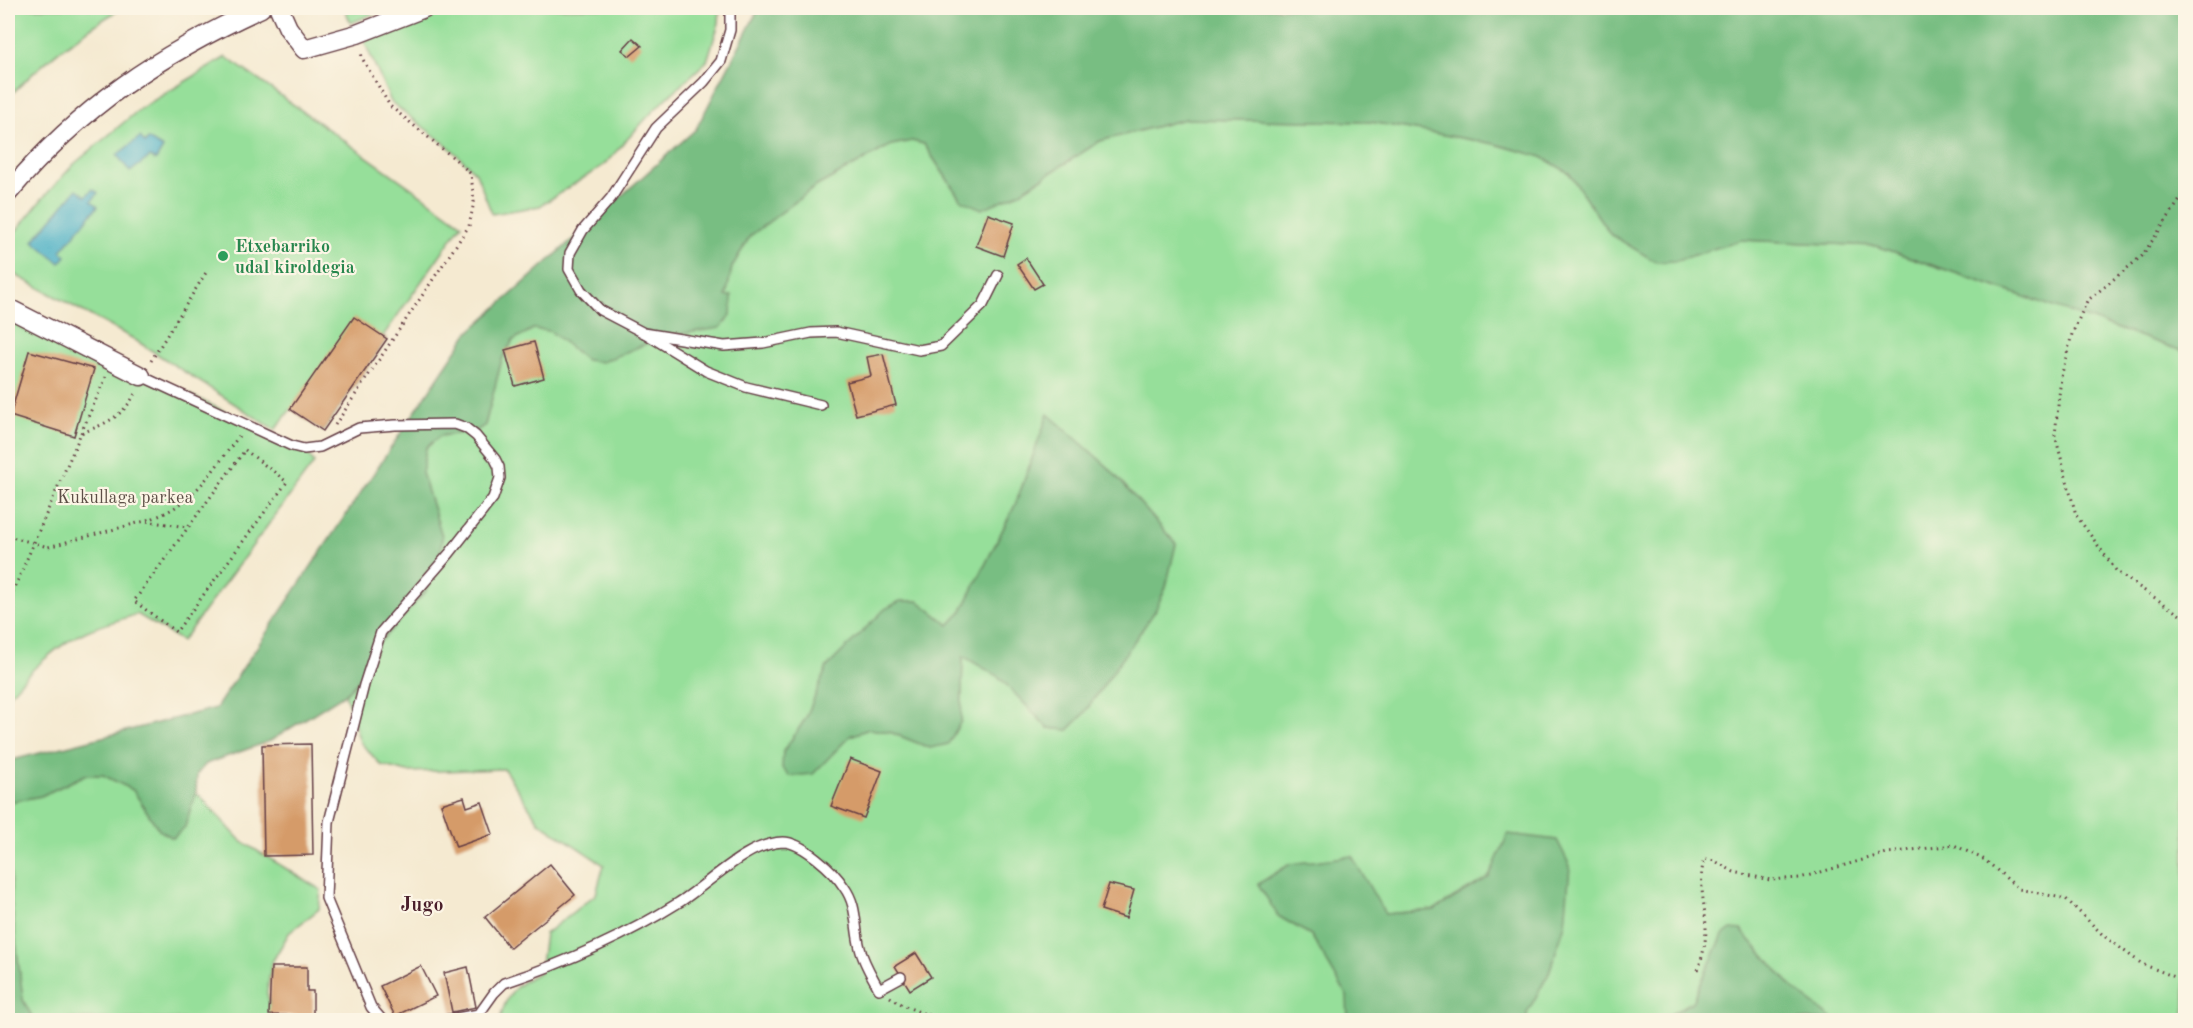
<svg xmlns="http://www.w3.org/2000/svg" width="2193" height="1028" font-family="'Old Standard TT',serif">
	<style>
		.green { fill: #96df9a; stroke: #707f62; stroke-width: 1.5; fill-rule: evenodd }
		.forest { fill: #78be82; stroke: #616e56; stroke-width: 1.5 }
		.water { fill: #46afc5; stroke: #486778; stroke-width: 1.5 }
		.building { fill: #d59b69 }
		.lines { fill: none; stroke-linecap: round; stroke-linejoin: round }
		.service-casing { stroke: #643d44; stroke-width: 12 }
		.minor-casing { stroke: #643d44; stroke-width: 21 }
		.path { stroke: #643d44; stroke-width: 3; stroke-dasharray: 1.5 4.5; stroke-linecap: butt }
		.service { stroke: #fff; stroke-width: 9 }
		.minor { stroke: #fff; stroke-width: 18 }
		.leisure-dot { fill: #2e9e5b; stroke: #fcf5e5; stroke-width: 2 }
		.labels { text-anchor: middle; stroke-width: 4.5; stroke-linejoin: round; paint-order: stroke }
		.leisure-label { font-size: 18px; font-weight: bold; fill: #27864d; stroke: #fcf5e5; text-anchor: start }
		.park-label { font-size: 18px; fill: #5d4f47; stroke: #fcf5e5 }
		.neighbourhood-label { font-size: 20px; font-weight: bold; fill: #4a1f2b; stroke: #fcf5e5 }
	</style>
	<rect width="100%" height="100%" fill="#fcf5e5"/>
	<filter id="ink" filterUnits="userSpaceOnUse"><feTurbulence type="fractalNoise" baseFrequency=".0167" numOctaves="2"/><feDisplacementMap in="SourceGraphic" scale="12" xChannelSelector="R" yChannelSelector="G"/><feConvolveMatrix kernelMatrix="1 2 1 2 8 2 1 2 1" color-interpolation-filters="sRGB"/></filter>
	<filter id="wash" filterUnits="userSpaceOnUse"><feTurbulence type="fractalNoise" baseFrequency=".008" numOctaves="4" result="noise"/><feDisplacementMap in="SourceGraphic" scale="24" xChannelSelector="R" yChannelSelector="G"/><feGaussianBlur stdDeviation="1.35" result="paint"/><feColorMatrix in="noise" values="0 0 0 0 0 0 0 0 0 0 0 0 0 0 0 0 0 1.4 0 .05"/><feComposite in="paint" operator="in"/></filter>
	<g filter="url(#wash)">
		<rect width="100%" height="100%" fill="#f5ead1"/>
		<g class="green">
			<path d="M 8,8 L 122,8 C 80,33 41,63 8,98 Z"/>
			<polygon points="344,8 388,8 351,23"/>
			<polygon points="445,8 720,8 719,23 707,61 653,111 604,165 540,206 492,214 476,173 449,147 391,102 364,41"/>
			<polygon points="226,57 462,224 383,336 387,339 323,431 291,409 275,430 132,338 8,271 8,241 42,199 74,164 141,108"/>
			<path d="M 1185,119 L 1371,122 L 1495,144 L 1542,157 L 1569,173 L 1610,234 L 1675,261 L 1741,240 L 1877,246 L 2185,352 L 2185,1020 L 1834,1020 L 1794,989 L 1741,930 L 1723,936 L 1692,1002 L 1661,1020 L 1527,1020 L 1527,1013 L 1549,973 L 1489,877 L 1434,910 L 1385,914 L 1278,916 L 1311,935 L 1348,996 L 1348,1020 L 500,1020 C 506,993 516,984 540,972 L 545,934 L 596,894 L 604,865 L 539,822 L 504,769 L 407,772 L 381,765 L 360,742 L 345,694 L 363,675 L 379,643 L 426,591 L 442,536 L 422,473 L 426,448 L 440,436 L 476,431 L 485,425 L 502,359 L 513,340 L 533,329 L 550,331 L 586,360 L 731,296 L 726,296 L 732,267 L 750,236 L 815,187 L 891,145 L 912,141 L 924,144 L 961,200 L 1019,193 L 1100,141 ZM 1048,415 L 1108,467 L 1176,544 L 1155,611 L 1083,715 L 1068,730 L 1048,728 L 999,677 L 963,655 L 961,721 L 930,748 L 890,732 L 869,729 L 850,736 L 783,752 L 806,718 L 827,667 L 918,601 L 949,625 L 962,611 L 1016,503 Z"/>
			<path d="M 8,308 L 304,449 L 314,463 L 182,641 L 137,614 C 121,620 103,624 87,631 C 59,643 27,673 8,697 Z"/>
			<polygon points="85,775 103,775 133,790 159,830 185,827 196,792 241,841 321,890 319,909 289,933 271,964 267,993 273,1020 33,1019 23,1000 11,901 8,802 41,796"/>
		</g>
		<g class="forest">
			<polygon points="759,8 2185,8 2185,352 1877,246 1741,240 1675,261 1656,262 1610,234 1569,173 1542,157 1495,144 1371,122 1185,119 1100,141 1019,193 982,209 961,200 924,144 912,141 891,145 815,187 750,236 732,267 726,296 732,296 731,315 720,328 665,336 602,362 586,360 550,331 533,329 513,340 502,359 485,425 476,431 440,436 426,448 422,473 442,536 440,567 426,591 379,643 363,675 345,694 270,741 206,764 197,774 196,792 185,827 173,838 159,830 133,790 103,775 85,775 41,796 9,802 11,901 23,1000 34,1020 8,1020 8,761 216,708 468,333 696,129"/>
			<polygon points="1048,414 1108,467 1176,544 1166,587 1155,611 1083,715 1068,730 1048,728 999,677 963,656 961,721 948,744 930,748 890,732 869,729 850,736 813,774 789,776 782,768 783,752 806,718 827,667 885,609 900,601 918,601 949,625 962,611 1016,503"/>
			<polygon points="1508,834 1557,840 1570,866 1565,924 1549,973 1527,1013 1527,1020 1348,1020 1347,996 1311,935 1278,916 1258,884 1290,864 1352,856 1385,914 1434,910 1489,877"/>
			<polygon points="1731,929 1741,930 1794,989 1834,1020 1661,1020 1692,1002 1723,935"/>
		</g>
		<g class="water">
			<polygon points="140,137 145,143 148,139 163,148 156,160 150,157 130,172 117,155"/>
			<polygon points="77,189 86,196 93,189 98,193 92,201 98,206 61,251 66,256 60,263 33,241"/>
		</g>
		<g id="blocks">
			<g class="building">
				<polygon points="633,38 642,46 630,56 622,50"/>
				<polygon points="988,214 1014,223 1003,256 976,246"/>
				<polygon points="1026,258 1043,284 1034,289 1017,264"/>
				<polygon points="354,317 387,339 323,431 290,409"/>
				<polygon points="534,342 544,378 515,386 505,350"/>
				<polygon points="29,351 94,369 74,436 10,416"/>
				<polygon points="883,354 896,405 856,415 847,382 871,376 867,357"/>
				<polygon points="311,744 313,855 264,856 262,745"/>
				<polygon points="850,759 882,771 864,818 831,806"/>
				<polygon points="464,797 467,807 482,802 493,834 456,847 441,804"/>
				<polygon points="550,864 575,895 510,948 485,917"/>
				<polygon points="1109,884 1134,890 1126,918 1101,910"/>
				<polygon points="916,953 931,977 910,990 895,966"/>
				<polygon points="421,966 436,996 395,1016 380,986"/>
				<polygon points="271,967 307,967 307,991 313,991 313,1016 269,1015"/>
				<polygon points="468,967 476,1007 452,1012 444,973"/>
			</g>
		</g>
	</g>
	<g filter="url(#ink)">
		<use href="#blocks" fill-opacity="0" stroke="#643d44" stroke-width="1.5"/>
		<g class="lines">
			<defs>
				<g id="service">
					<polyline points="730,8 730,30 721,61 704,82 656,128 611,198 583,230 570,253 569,269 581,290 600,310 644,333 724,346 763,343 811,333 836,332 919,350 941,346 983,305 998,275"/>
					<polyline points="646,334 706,371 746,387 821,405"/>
					<polyline points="141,376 292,446 304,449 320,447 359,428 395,425 455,424 466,428 476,436 495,459 499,467 500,478 493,498 449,554 381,632 364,685 329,822 326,898 371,1007 382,1020"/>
					<path d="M 446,1020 L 479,1014 L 494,993 L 504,983 C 564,963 624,937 678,903 C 709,884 746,843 783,842 C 802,842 834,871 844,887 C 858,906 854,926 860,948 C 863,962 872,976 879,989 L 901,977"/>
				</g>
				<g id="minor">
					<polyline points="279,8 288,28 304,49 357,34 424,8"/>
					<path d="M 8,193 C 81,106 159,55 261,8"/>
					<polyline points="8,308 141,376"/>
				</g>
			</defs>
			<use href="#service" class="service-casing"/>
			<use href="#minor" class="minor-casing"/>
			<g class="path">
				<polyline points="2186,191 2142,256 2087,301 2072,334 2061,377 2055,435 2076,515 2117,572 2186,619"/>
				<polyline points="151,361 207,271"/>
				<polyline points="335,425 469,226 474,202 471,174 456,160 390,106 362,58 361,50"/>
				<polyline points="81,433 106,377"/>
				<polygon points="245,450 287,482 176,632 134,601"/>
				<path d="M 147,520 C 192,507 212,471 239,436"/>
				<polyline points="8,536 48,547 145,521 188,527"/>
				<path d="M 8,603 L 81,433 C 104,425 126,415 136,391"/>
				<path d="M 1698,970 C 1703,955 1706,942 1706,927 C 1705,903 1698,884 1704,859 L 1715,861 L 1734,872 L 1770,880 L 1800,878 L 1887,853 L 1954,845 L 1985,860 L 2019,889 L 2066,899 L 2104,936 L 2142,964 L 2175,977 L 2186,976"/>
				<path d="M 890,997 C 909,1010 929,1016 951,1020"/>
			</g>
			<use href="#service" class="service"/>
			<use href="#minor" class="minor"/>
		</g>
	</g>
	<circle class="leisure-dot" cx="223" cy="256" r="6"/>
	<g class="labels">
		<g class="leisure-label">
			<text x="235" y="252">Etxebarriko<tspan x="235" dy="21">udal kiroldegia</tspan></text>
		</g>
		<g class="park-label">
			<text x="125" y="503">Kukullaga parkea</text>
		</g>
		<g class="neighbourhood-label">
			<text x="422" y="911">Jugo</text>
		</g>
	</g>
	<rect width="2193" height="1028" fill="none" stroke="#fcf5e5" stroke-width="30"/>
</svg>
